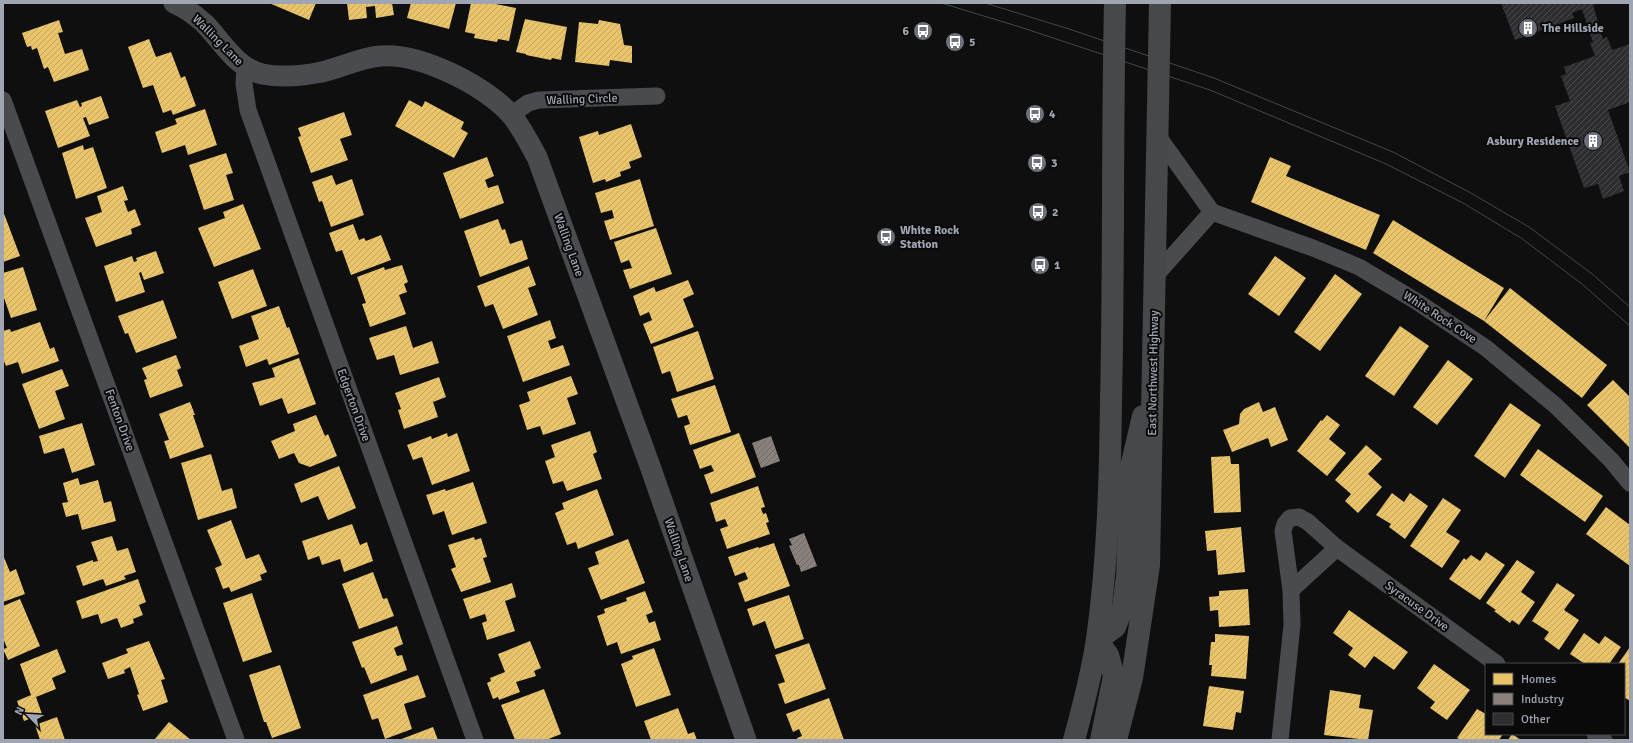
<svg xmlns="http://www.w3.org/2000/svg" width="1633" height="743" font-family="Signika,sans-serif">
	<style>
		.homes { fill: url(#homes-hatch) }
		.industry { fill: url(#industry-hatch) }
		.building { fill: url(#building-hatch) }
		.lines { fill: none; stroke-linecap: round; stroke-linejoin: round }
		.minor { stroke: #4a4b4f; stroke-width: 17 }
		.tertiary { stroke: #4a4b4f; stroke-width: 21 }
		.primary { stroke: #46484a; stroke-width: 22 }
		.tram { stroke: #444649; stroke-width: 1 }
		.labels { text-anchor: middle; stroke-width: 4; stroke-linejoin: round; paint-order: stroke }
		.poi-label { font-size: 12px; font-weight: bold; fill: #9fa6b2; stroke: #0a0a0b; text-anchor: start }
		.street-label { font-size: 12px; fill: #9fa6b2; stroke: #0a0a0b }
	</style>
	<defs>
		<pattern id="homes-hatch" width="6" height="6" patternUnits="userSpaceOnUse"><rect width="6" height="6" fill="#e9c46a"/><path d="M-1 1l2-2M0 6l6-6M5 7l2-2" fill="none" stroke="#c4a75f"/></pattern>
		<pattern id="industry-hatch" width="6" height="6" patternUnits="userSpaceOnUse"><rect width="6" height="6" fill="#8a817c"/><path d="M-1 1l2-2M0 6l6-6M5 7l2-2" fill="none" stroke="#6f6967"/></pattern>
		<pattern id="building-hatch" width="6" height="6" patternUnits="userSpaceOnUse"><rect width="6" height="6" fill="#2e2e30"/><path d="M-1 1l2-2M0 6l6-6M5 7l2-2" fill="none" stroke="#49494c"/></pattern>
	</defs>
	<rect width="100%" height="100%" fill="#0f0f10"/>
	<g class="homes">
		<polygon points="269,3 316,3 309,20"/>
		<polygon points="347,3 392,3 394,15 376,18 375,6 366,7 367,18 349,20"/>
		<polygon points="411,3 456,3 449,29 407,18"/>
		<polygon points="471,3 490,3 516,8 509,41 498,39 497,42 474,38 475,34 465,32"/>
		<polygon points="525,19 567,27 561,60 552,58 551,60 526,55 526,54 516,52"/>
		<polygon points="59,20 63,32 58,33 65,54 82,49 89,70 54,82 48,67 44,69 37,48 32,50 31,46 27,47 22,33"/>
		<polygon points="599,20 620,24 624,45 632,46 632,63 610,60 609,66 575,62 579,22 598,24"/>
		<polygon points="149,39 156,57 171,52 181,78 185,76 196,106 173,115 171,110 163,113 153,85 143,88 128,47"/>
		<polygon points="101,96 109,118 89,125 86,117 83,118 90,136 58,148 45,111 77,100 80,107 82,106 81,103"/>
		<polygon points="409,100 422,107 425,101 464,122 461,129 468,133 454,158 395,126"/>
		<polygon points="205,109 217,145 188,155 185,145 162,153 155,132 177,124 175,119"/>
		<polygon points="344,112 352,135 340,139 348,160 311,173 298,137 301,136 298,128"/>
		<polygon points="631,124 642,157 629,162 631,168 620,172 621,176 606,182 605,179 593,183 579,137 598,131 599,135"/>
		<polygon points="83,145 84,150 93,147 107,188 76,199 62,153"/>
		<polygon points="226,153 233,173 226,175 234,200 204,210 189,165"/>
		<polygon points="487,157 494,176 485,180 488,188 498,185 504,203 460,219 443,173"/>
		<polygon points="1270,157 1291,166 1286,176 1380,215 1366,250 1251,202"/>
		<polygon points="332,175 336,185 352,179 364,215 331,227 322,201 319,202 312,182"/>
		<polygon points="640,179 654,226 610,240 604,221 614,218 612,210 601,213 595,193"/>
		<polygon points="123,186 128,200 124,201 128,212 135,209 141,225 131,229 132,234 96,247 85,218 102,212 97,196"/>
		<polygon points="243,204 261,249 214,267 198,228 225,218 223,212"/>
		<polygon points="3,211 20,256 3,262"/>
		<polygon points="498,219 502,230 505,229 510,244 522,240 528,259 480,277 464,231"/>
		<polygon points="1393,220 1504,288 1484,321 1510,288 1607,365 1582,398 1484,321 1373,253"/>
		<polygon points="353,224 359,240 364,238 366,241 381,235 391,260 351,275 342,250 336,252 329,233"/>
		<polygon points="656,228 672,274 630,289 623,270 632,268 629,260 621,263 614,242"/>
		<polygon points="156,251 164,273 144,280 141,272 139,273 145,292 116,302 104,266 132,256 134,262 137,261 136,258"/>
		<polygon points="1275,256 1306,278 1279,316 1248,294"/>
		<polygon points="402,265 408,282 404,284 407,292 399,295 406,314 370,327 362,304 366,303 357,277 384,267 385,270"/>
		<polygon points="529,266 536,285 528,288 538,315 503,329 493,304 485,307 477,286"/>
		<polygon points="23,267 37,310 11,318 3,295 3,273"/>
		<polygon points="253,269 267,306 232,319 218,282"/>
		<polygon points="1335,274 1362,294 1320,351 1294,332"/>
		<polygon points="688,280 694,294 683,299 694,327 651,344 643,324 652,320 649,312 640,316 633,296 654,287 656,292"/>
		<polygon points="163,300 177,338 136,353 128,333 125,334 118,316"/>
		<polygon points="279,306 287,328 289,327 299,354 269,365 267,359 246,367 239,346 259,339 251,316"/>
		<polygon points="550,320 556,338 548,341 551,349 563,345 570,365 523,382 507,336"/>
		<polygon points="40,322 50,349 54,347 59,361 22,374 18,362 6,366 3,359 3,331 10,329 11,332"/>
		<polygon points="406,326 413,348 432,341 439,363 400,375 394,355 377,360 369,338"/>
		<polygon points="1400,326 1429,346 1394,396 1365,376"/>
		<polygon points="698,331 714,379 677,392 670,371 662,374 653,347"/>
		<polygon points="176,355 181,368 177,370 183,386 150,398 144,380 147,379 142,368"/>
		<polygon points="299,358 316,404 288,414 282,398 260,406 252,383 275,377 272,368"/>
		<polygon points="1448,360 1473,379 1437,425 1413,407"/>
		<polygon points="62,369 69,386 55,391 65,419 39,429 22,384"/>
		<polygon points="571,376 578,394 567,398 576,424 543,435 540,426 527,430 519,405 530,401 527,392"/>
		<polygon points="439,377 446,397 433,402 438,417 404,429 398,410 401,409 395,393"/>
		<polygon points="1613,380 1630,397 1630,448 1587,405"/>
		<polygon points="715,385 731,432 690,445 684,426 690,424 687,415 678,418 671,399"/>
		<polygon points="190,402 195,415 193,415 204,447 170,459 164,441 169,440 159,414"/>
		<polygon points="1259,402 1263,412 1275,407 1288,440 1271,447 1268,438 1232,452 1223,430 1239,424 1240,414 1244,409"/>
		<polygon points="1510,403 1541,425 1505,478 1474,456"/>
		<polygon points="316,415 325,436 328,434 337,456 310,467 299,463 294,453 279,459 271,441 295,431 293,424"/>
		<polygon points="1327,415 1340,425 1329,439 1346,453 1327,476 1297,451 1321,420 1322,421"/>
		<polygon points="82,423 95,465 72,473 64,448 44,454 39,436"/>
		<polygon points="590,431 597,452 593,454 602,479 567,491 563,481 553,484 545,461 555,457 551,445"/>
		<polygon points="447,433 448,437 457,433 470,471 432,485 422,457 413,460 407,445 431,436 432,439"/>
		<polygon points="739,433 756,477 711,494 704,475 714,471 711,465 700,469 693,450"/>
		<polygon points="1366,445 1382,459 1368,474 1382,487 1358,513 1345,501 1351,494 1335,480"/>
		<polygon points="1538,449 1603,496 1585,522 1520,475"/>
		<polygon points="211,454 222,491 232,488 237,508 198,520 181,463"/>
		<polygon points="1230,456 1231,464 1239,464 1241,512 1214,513 1211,457"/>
		<polygon points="339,466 356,508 328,520 318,496 301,503 294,484"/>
		<polygon points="78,478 80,485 98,480 104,503 111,501 116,521 82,530 78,514 66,517 62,503 68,502 63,483"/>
		<polygon points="473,482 487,523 452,535 444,511 433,515 426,495 445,489 446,491"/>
		<polygon points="758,486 765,507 761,508 763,514 766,513 769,522 766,523 770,534 727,549 720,529 728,526 725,519 716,522 710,503"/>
		<polygon points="597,489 614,535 578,549 576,542 567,545 555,513 564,509 562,503"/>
		<polygon points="1392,493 1404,502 1410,493 1428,506 1405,539 1389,527 1391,524 1376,515"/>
		<polygon points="1443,498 1461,510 1446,532 1460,541 1442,568 1410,546"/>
		<polygon points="1606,507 1630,525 1630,566 1586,534"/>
		<polygon points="231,520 246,559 259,554 267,572 260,575 262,580 231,592 229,587 223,589 215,568 222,565 207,530"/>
		<polygon points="352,524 360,545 367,542 373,561 344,572 340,559 322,565 319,556 308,560 302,541"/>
		<polygon points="1241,527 1245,572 1218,575 1216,550 1207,551 1205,531"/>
		<polygon points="112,536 117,551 128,548 136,572 124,576 126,579 106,586 103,579 83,586 76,566 93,560 93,562 98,561 91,542"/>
		<polygon points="474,537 475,540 481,538 487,557 483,558 491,582 461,592 451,569 456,567 448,545"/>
		<polygon points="628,539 645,583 601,600 588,568 599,564 595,552"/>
		<polygon points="774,543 790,586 745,602 738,583 748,579 745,572 735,576 728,557 758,547 759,548"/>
		<polygon points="1486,552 1505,565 1480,600 1449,579 1464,558 1466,560 1471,555 1480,561"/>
		<polygon points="3,555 10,572 16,569 25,594 3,602"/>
		<polygon points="1517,560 1535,572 1521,592 1535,602 1519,625 1512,620 1510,623 1494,611 1496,610 1486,603"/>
		<polygon points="373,572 383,599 387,598 394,616 359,629 342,584"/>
		<polygon points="138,579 146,602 139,605 143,615 133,619 134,623 121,628 117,618 101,624 98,614 82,619 76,601"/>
		<polygon points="512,583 516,597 505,601 515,631 487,640 482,623 487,621 485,614 470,619 463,599"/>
		<polygon points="1557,583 1575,595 1564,610 1579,620 1559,650 1544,639 1549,632 1532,621"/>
		<polygon points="1248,589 1250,625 1219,627 1218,610 1210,611 1209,597 1219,596 1219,591"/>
		<polygon points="645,591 653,612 646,615 649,623 655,621 661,640 621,654 617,642 607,646 597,616 605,613 604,609 627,601 626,598"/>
		<polygon points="252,593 272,652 243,662 223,603"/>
		<polygon points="789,595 804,639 775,649 765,621 753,626 747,609"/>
		<polygon points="20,599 40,646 8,660 3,649 7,648 3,638 3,606"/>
		<polygon points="1349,610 1408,652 1394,670 1374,656 1365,668 1348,655 1353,648 1333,633"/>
		<polygon points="397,626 403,644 394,648 397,656 402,655 407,670 371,684 364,667 362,668 352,642"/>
		<polygon points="1584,633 1599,644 1605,636 1621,647 1609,664 1585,664 1570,654"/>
		<polygon points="1215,634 1249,636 1246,679 1211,676 1212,665 1209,665 1211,642 1215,642"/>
		<polygon points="149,641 165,679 161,680 168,702 143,711 137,695 139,694 130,667 124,670 125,673 108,679 102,663 128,653 126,649"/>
		<polygon points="530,641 541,668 534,671 536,676 516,682 520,692 499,700 498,697 493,699 487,683 491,681 490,678 505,672 498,654"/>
		<polygon points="809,643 826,689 785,704 778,684 785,682 775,655"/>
		<polygon points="1630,647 1630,701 1624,697 1624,664 1618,664"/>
		<polygon points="654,648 671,695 636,707 621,664 633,659 632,656"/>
		<polygon points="57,649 66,672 52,678 56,689 36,697 42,714 24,721 17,701 31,695 20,664"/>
		<polygon points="1434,664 1470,690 1447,720 1430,708 1435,702 1417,688"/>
		<polygon points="280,665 301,728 272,738 266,722 264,722 249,675"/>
		<polygon points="418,675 426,697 404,704 412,729 385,739 378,718 372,720 363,695"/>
		<polygon points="1209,686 1244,691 1241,713 1236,712 1233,730 1203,726"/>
		<polygon points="544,689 561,734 546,740 515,740 501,705"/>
		<polygon points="1330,690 1361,695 1359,708 1373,710 1368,740 1324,735"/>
		<polygon points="829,698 844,740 797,740 797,738 802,736 799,729 793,732 786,714"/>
		<polygon points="678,708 688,734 694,732 697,740 651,740 644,721"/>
		<polygon points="1477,709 1486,714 1486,734 1503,734 1499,740 1461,740 1457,738"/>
		<polygon points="57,717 65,740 40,740 35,725"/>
		<polygon points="169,722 191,740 154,740"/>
		<polygon points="433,727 438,740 399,740"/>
		<polygon points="1512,734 1521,740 1508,740"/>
	</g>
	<g class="industry">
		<polygon points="771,436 780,461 761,468 752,443"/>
		<polygon points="804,533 817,566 801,572 799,565 797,565 789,546 792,545 789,539"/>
	</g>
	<polygon class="building" points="1501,3 1599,3 1593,5 1603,39 1607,37 1612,50 1630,44 1630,102 1608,110 1630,172 1619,176 1624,191 1603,199 1598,184 1584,188 1555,106 1570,101 1561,76 1566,74 1564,67 1595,56 1590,43 1593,42 1582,9 1572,13 1574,18 1515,40"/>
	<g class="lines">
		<g class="minor">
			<polyline points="245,67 244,84 248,110 475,740"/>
			<polyline points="3,100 236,740"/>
			<polyline points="511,115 528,103 539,100 657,96"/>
			<polyline points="1157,135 1212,212 1313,248 1359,267 1416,301 1486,348 1556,406 1611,460 1630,483"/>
			<polyline points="1154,277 1212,212"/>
			<polyline points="1291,590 1337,548"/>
			<polyline points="1595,734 1604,740"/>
			<polyline points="1280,740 1292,625 1291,590 1283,531 1285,524 1290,518 1299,517 1308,522 1337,548 1497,664"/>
		</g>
		<path class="tertiary" d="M 174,3 C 186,8 195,15 204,23 C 222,41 236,68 262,74 C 282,78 302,76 322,72 C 342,67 360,58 380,56 C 419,52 487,86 512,116 C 522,128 529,143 537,157 L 650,466 L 746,740"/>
		<g class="primary">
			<polyline points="1097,640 1115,627 1123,607 1127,577 1131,467 1143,416"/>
			<polyline points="1097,640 1108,655 1114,676 1101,740"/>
			<path d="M 1074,740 C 1083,707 1092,673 1097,639 C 1108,560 1110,480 1111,401 C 1114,268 1112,136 1115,3"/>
			<polyline points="1116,740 1132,678 1149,565 1160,3"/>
		</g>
		<g class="tram">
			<polyline points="941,3 1020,27 1210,90 1386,164 1463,203 1521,238 1582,284 1630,326"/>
			<polyline points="985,3 1069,29 1214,78 1393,152 1469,192 1529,227 1591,273 1630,307"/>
		</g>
	</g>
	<defs>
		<symbol id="building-disc" viewBox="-11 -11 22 22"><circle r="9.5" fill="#6d7179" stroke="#0a0a0b"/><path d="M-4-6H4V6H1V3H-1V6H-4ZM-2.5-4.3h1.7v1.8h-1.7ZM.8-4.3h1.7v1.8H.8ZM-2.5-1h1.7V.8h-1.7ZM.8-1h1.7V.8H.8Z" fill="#fff"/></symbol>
		<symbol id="bus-disc" viewBox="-11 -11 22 22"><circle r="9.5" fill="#6d7179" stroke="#0a0a0b"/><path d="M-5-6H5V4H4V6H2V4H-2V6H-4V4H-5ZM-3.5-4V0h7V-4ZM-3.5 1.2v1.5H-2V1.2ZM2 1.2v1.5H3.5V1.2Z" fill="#fff"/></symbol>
	</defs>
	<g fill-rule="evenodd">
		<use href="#building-disc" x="1517" y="17" width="22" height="22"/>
		<use href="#bus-disc" x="912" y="20" width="22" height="22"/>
		<use href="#bus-disc" x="944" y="31" width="22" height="22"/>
		<use href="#bus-disc" x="1024" y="103" width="22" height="22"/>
		<use href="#building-disc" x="1582" y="130" width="22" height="22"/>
		<use href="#bus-disc" x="1026" y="152" width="22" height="22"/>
		<use href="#bus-disc" x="1027" y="201" width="22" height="22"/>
		<use href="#bus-disc" x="875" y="226" width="22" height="22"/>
		<use href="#bus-disc" x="1029" y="254" width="22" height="22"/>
	</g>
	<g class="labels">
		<g class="poi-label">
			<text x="1542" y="32">The Hillside</text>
			<text x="909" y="35" text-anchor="end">6</text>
			<text x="969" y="46">5</text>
			<text x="1049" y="118">4</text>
			<text x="1579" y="145" text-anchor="end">Asbury Residence</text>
			<text x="1051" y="167">3</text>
			<text x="1052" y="216">2</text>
			<text x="900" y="234">White Rock<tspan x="900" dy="14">Station</tspan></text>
			<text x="1054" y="269">1</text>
		</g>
		<g class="street-label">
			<text transform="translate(218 40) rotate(45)" y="4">Walling Lane</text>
			<text transform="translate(582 99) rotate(-2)" y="4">Walling Circle</text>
			<text transform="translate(569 245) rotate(70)" y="4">Walling Lane</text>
			<text transform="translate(1440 317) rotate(33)" y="4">White Rock Cove</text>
			<text transform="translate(1153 373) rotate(-89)" y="4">East Northwest Highway</text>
			<text transform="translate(354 405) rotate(70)" y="4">Edgerton Drive</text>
			<text transform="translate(120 420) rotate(70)" y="4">Fenton Drive</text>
			<text transform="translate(679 550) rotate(71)" y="4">Walling Lane</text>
			<text transform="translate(1417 606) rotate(36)" y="4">Syracuse Drive</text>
		</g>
	</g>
	<rect width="1633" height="743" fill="none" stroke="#9fa6b2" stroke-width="8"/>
	<rect x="1485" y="663" width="140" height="72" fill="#0a0a0b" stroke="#46484e"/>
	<rect x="1493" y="673" width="20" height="12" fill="#e9c46a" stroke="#46484e"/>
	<text x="1521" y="683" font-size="12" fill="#9fa6b2">Homes</text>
	<rect x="1493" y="693" width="20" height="12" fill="#8a817c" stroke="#46484e"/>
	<text x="1521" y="703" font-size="12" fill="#9fa6b2">Industry</text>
	<rect x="1493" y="713" width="20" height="12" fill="#2e2e30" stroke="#46484e"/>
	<text x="1521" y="723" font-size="12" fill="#9fa6b2">Other</text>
	<g transform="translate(28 715) rotate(295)" stroke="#0a0a0b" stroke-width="3" paint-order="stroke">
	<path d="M0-3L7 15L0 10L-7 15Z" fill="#9fa6b2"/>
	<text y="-6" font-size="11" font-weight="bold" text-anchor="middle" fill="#9fa6b2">N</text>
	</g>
</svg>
